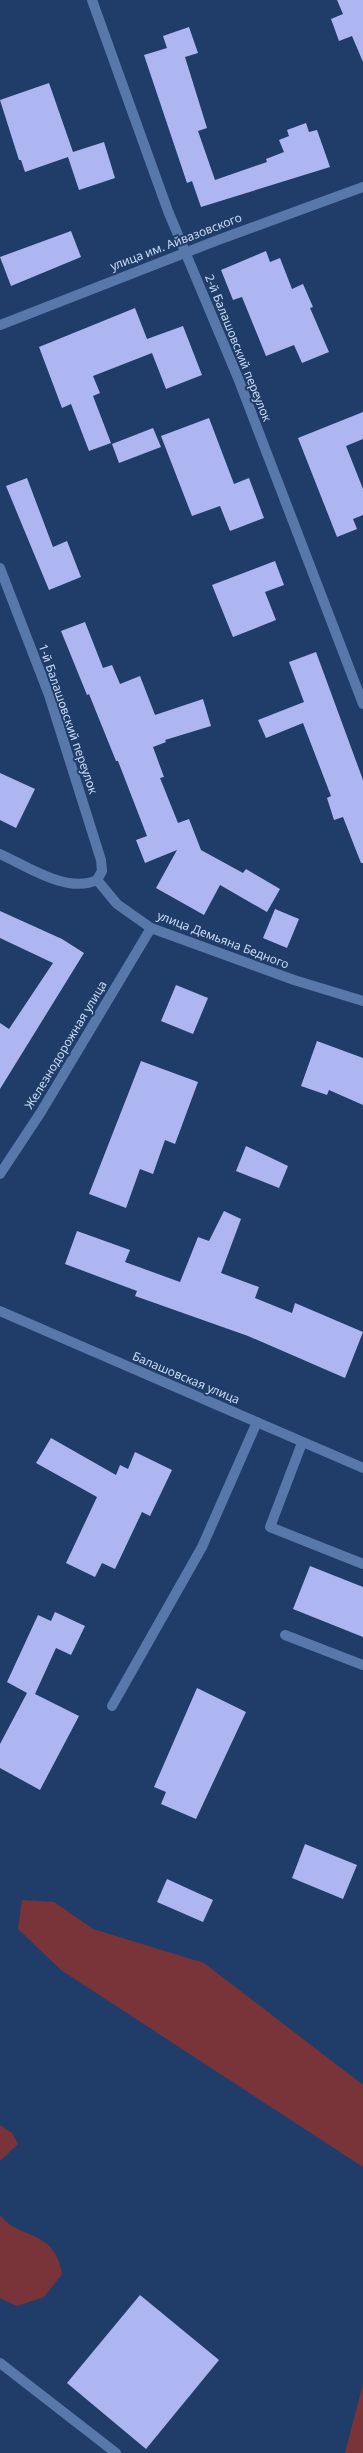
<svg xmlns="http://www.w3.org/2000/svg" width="363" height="2453" font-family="'Noto Sans',sans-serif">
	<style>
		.green { fill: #793439 }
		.building { fill: #aeb6f1 }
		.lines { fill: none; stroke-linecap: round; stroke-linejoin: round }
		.minor { stroke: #5778a9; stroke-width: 10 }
		.labels { text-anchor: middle; stroke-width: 4; stroke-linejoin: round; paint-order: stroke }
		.street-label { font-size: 12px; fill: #c8daf5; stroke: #203d6a }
	</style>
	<rect width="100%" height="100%" fill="#203d6a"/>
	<g class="green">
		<polygon points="22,1900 54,1902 93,1929 204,1963 363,2085 363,2167 61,1970 18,1929"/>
		<polygon points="0,2125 12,2133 18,2144 0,2161"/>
		<path d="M 0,2215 C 18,2240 55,2228 62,2274 L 44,2297 L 17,2306 L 0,2298 Z"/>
		<polygon points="363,2385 363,2453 345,2453 362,2388"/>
	</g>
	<g class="building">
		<polygon points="337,0 363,0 363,62 352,36 339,41 331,19 343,14"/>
		<polygon points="189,27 198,53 185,57 207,128 198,131 215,180 267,162 266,159 284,152 279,140 289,136 287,130 306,123 309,132 317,130 330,167 201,207 192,181 187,183 144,55 167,48 163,36"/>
		<polygon points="49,83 73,152 104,142 115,178 79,190 68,157 25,172 21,160 19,160 0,100"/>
		<polygon points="71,231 81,257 11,286 0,257"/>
		<polygon points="266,251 270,262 280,258 292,289 303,284 313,307 310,308 329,352 302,363 294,345 266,356 242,297 233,300 221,270"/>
		<polygon points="135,308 147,339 183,326 202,375 166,389 152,353 93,376 100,393 93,396 111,443 89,451 71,404 62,408 39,347"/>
		<polygon points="363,412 363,439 346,446 363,489 363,515 353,519 357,529 337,537 298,438"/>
		<polygon points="209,418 234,484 249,478 264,518 230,531 220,506 192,516 161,436"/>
		<polygon points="153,428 161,447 119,463 112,444"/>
		<polygon points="27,478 53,547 67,541 81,577 49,590 6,486"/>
		<polygon points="275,561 284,585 265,592 276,620 233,637 212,585"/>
		<polygon points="85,622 103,668 112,665 120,684 140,676 155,715 203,699 211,726 165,740 166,742 153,747 164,777 160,778 178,823 189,819 201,850 243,873 246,869 280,889 267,912 220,885 204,915 156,888 177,850 145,863 136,840 147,836 118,761 116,761 89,694 87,695 61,631"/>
		<polygon points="316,652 363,780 363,863 361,863 343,817 334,820 327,798 331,796 303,723 266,738 258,720 304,702 289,662"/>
		<polygon points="0,773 35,789 16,828 0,820"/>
		<polygon points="275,909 299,919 287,948 263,938"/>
		<polygon points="0,911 62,939 84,953 0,1089 0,1023 9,1029 53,963 0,938"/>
		<polygon points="176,985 208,998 193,1034 161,1021"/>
		<polygon points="317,1041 363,1058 363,1105 329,1090 327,1095 301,1086"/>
		<polygon points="141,1061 198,1082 175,1144 165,1140 153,1174 140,1169 126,1208 89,1194"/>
		<polygon points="246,1146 288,1166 279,1188 236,1171"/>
		<polygon points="224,1211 241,1219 221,1273 259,1287 255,1298 292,1313 295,1303 363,1332 345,1378 248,1336 135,1296 137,1291 65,1264 77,1231 130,1250 125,1262 180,1282 198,1237 209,1241"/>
		<polygon points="51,1438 116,1475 120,1465 128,1469 135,1452 172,1470 150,1516 142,1512 115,1569 102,1563 95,1577 66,1563 97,1497 36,1463"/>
		<polygon points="310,1566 363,1587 363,1637 293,1609"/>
		<polygon points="55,1612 85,1626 71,1655 56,1648 35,1694 79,1716 40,1790 0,1768 0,1744 27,1693 7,1682 38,1615 51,1621"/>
		<polygon points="197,1688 246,1712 196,1819 161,1804 166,1792 154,1787"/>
		<polygon points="305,1844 357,1865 343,1899 292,1878"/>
		<polygon points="167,1879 213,1900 203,1922 157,1902"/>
		<polygon points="140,2295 219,2360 146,2449 67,2383"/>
	</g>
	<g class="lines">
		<g class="minor">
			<polyline points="92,0 168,211 238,378 363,704"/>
			<polyline points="0,325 218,240 363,187"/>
			<polyline points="0,568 49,695 101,860 102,871 97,880"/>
			<path d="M 0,854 C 27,866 67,894 97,880 L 117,904 L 151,928 L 294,980 L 363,1001"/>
			<polyline points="0,1174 41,1112 151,928"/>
			<polyline points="0,1311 363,1468"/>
			<polyline points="302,1443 270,1527 363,1564"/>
			<polyline points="285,1635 363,1665"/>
			<polyline points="112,1706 202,1547 257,1422"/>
			<polyline points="0,2363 116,2453"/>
		</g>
	</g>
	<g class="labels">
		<g class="street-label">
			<text transform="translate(176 242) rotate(-21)" y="4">улица им. Айвазовского</text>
			<text transform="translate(238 348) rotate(68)" y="4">2-й Балашовский переулок</text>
			<text transform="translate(68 719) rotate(71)" y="4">1-й Балашовский переулок</text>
			<text transform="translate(223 940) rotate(21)" y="4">улица Демьяна Бедного</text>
			<text transform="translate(66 1045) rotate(-59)" y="4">Железнодорожная улица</text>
			<text transform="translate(186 1378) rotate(23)" y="4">Балашовская улица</text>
		</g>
	</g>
</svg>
